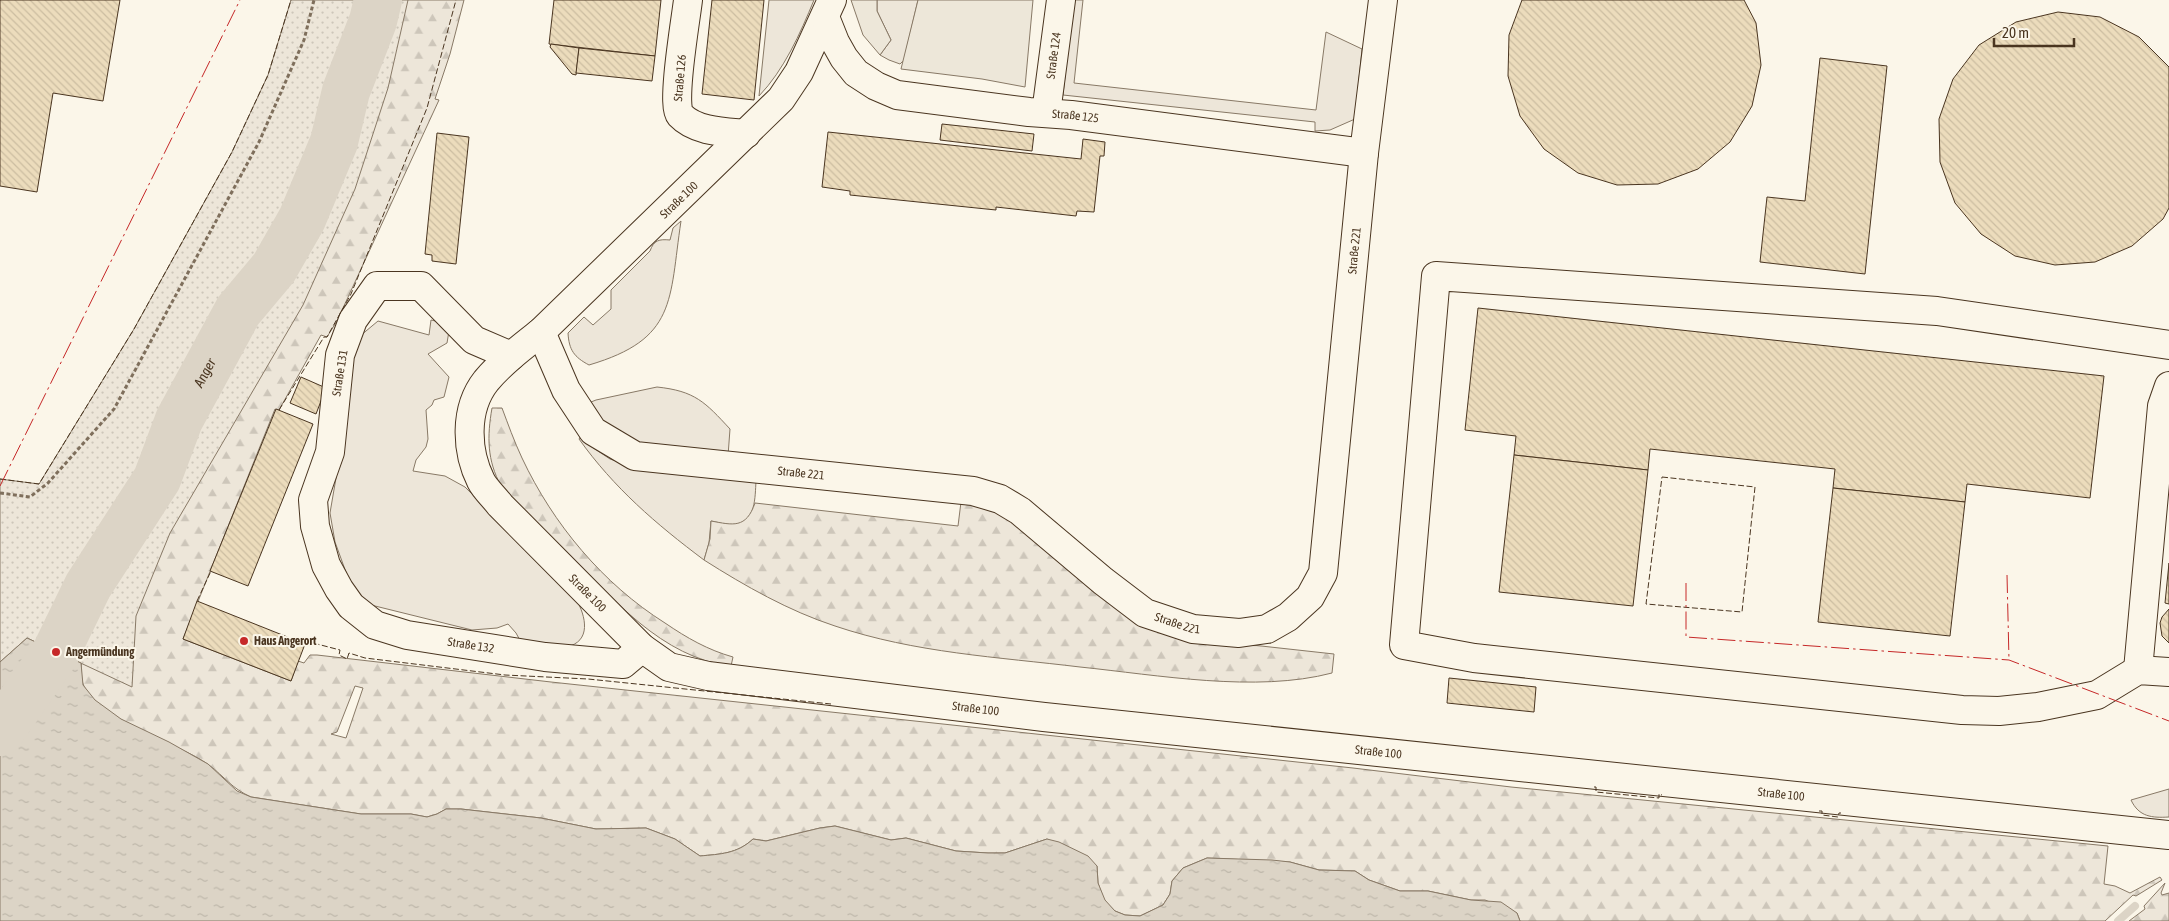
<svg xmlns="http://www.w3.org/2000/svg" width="2169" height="921" font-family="'Asap Condensed',sans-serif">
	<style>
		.grass { fill: #ede6d9; stroke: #887966 }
		.forest { fill: url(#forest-firs); stroke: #887966; fill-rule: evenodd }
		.park { fill: url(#park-dots); stroke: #887966 }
		.parking { fill: #ede7d9; stroke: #887966 }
		.water { fill: url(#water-ripples); stroke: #887966 }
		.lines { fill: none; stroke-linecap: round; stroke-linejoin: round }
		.stream { stroke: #dcd4c6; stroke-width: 8 }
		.river { stroke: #dcd4c6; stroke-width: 48 }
		.building { fill: url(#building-back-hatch); stroke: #4a3520 }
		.minor-casing { stroke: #4a3520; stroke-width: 30 }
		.path { stroke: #7f6f5c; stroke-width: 3; stroke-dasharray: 4 2.5; stroke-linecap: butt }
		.minor { stroke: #fbf6e9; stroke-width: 28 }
		.fence { stroke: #4a3520; stroke-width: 1; stroke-dasharray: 6 2.5; stroke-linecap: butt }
		.power { stroke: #c62828; stroke-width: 1; stroke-dasharray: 18 4 2.5 4; stroke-linecap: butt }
		.poi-dot { fill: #c62828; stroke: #fbf6e9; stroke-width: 2 }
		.labels { text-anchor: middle; stroke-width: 4; stroke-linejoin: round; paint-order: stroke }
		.street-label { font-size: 12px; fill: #4a3520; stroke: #fbf6e9 }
		.poi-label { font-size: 12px; font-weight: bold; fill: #4a3520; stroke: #fbf6e9; text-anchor: start }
		.water-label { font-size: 14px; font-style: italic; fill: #4a3520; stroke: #fbf6e9 }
	</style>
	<defs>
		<pattern id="forest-firs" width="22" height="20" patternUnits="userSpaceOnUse" patternTransform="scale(1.25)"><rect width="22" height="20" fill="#ede6d9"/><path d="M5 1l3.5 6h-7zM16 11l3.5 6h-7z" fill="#cdc6ba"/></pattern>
		<pattern id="park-dots" width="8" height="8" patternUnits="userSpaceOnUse" patternTransform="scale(1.25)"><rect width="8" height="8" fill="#ede6d9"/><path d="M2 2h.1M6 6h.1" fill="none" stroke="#cdc6ba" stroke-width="1.8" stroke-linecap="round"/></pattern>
		<pattern id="water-ripples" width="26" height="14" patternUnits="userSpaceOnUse" patternTransform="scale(1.25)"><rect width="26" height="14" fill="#dcd4c6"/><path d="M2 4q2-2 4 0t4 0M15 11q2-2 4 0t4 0" fill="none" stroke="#beb7aa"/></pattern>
		<pattern id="building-back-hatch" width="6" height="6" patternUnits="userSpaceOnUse" patternTransform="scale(1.25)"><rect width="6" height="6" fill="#ecdcbc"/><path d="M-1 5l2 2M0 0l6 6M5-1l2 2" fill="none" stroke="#ccbda1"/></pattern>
	</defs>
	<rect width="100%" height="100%" fill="#fbf6e9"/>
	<g class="grass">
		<path d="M 769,0 L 814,0 C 800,34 784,70 759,96 Z"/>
		<polygon points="877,0 918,0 904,60 900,64 889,60 880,55 891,40 877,11"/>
		<polygon points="1073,0 1083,0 1074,83 1316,110 1326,32 1362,49 1355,119 1330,130 1315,131 1315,122 1063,95"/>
		<path d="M 681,221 C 669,301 677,339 589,365 C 574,357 569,350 568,333 L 584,317 L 593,325 L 611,309 L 611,290 L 650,251 C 654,240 659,239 670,240 L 673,228 Z"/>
		<path d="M 431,320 L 440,322 L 449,331 L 447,343 L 428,354 L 449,377 L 444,397 L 434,400 L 432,405 L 426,410 L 428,439 L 426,447 L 416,460 L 413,471 L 445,476 L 465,487 L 576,599 C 586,616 592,642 566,647 C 552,649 535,645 522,644 L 516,633 L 508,624 L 497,628 L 472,630 L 371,605 L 362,599 L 353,588 L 347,575 L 335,542 L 330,513 L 336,478 L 348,356 L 360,336 L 378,321 L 429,335 Z"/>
		<path d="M 657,387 C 695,391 705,402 730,429 L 728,456 L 639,446 L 589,411 L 591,402 L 596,400 Z"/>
		<path d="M 581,436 L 589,445 L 610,459 L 634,467 L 756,481 C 755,497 756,522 735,525 C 728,526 718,522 711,521 L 709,543 L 704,560 C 656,524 614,488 579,439 Z"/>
		<path d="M 2169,789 L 2169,817 C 2152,818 2139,817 2131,800 Z"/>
	</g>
	<g class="forest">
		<path d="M 396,0 L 464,0 L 450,54 L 435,99 L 439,100 L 337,321 L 327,337 L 321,335 L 279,410 L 275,409 L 183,639 L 291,681 L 298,661 L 304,663 L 310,655 L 317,655 L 551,682 L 1353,768 L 1511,787 L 2108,846 L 2104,884 L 2115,886 L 2130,893 L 2160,877 L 2162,880 L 2136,896 L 2133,895 L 2105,921 L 1520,921 L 1517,913 L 1485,900 L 1471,900 L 1428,891 L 1400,891 L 1369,880 L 1355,871 L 1319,870 L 1290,862 L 1207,858 L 1183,868 L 1172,881 L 1170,894 L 1163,905 L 1140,916 L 1125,915 L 1115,911 L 1104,900 L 1098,883 L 1097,866 L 1047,839 L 1005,853 L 988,853 L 956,851 L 906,838 L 891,840 L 835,826 L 820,828 L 766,841 L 753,839 C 737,854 720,854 700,856 L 675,839 L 646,828 L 596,829 L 541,818 L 461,809 L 446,809 L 437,814 L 427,817 L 411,814 L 361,814 L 251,797 C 231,788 225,777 209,765 C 179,743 96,719 83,684 C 80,675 81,663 83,654 ZM 355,686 L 363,688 L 346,738 L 331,734 L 337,732 Z"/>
		<path d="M 492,408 L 502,408 C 508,424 514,441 522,458 C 553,524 603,584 665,623 C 687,638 708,650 733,657 L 731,666 C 662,658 612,598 566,551 C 544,530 522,508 501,486 C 487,460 487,437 492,408 Z"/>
		<path d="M 961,502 L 1002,512 L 1152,630 L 1170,636 L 1334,654 L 1332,673 C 1256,693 1158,675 1080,667 C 998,657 915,653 835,626 C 789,611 745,586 704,560 L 710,539 L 711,521 C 733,525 746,529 755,503 L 958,526 Z"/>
		<polygon points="2165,883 2161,893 2162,895 2169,893 2169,921 2129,921 2145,909 2144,906"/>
	</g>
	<polygon class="park" points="291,0 408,0 388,88 355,189 303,305 170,533 136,616 132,687 27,638 0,662 0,479 39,484 134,329 232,152 268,75"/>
	<g class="parking">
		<polygon points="851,0 877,0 877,11 891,40 880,55 863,35"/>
		<polygon points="918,0 1033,0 1025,87 982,79 901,69"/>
	</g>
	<path class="water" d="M 27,638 L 81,663 L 83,685 L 95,700 L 121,719 L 169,742 L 208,764 L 237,791 L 251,797 L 361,814 L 411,814 L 427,817 L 437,814 L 446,809 L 461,809 L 541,818 L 596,829 L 646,828 L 675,839 L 700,856 C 720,854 737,854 753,839 L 766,841 L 820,828 L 835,826 L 891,840 L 906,838 L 956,851 L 988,853 L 1005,853 L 1047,839 L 1059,842 L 1088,856 L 1097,866 L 1098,883 L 1105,900 L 1115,911 L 1125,915 L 1140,916 L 1163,905 L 1170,894 L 1172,881 L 1183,868 L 1207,858 L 1272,860 L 1290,862 L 1319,870 L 1355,871 L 1369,880 L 1400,891 L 1428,891 L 1471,900 L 1501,902 L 1517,913 L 1520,921 L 0,921 L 0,662 Z"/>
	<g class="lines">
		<polyline class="stream" points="2118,921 2135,906"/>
		<path class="river" id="s1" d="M 0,732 L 56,652 L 88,586 L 157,479 L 179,420 L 238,311 L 274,268 L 302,219 L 334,142 L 346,91 L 373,21 L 378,0"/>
	</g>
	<g class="building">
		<polygon points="0,0 120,0 103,101 53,93 37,192 0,186"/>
		<polygon points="554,0 661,0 655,56 549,44"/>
		<polygon points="712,0 764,0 754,100 702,94"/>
		<polygon points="1522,0 1744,0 1756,23 1761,65 1752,106 1730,142 1698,169 1658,184 1617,185 1578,173 1544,149 1520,116 1508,76 1509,35"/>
		<polygon points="2058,12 2100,17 2139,37 2169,67 2169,208 2163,219 2132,246 2095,262 2055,265 2015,256 1981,234 1955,203 1940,162 1939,119 1953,79 1979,45 2016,22"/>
		<polygon points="551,44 579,48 576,75 572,74 550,47"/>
		<polygon points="579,48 655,56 652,81 576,73"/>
		<polygon points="1820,58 1887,66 1865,274 1760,262 1767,197 1805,201"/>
		<polygon points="942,124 1034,134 1032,151 940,140"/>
		<polygon points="828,132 1081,159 1083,139 1105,142 1104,156 1100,156 1094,212 1077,211 1076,216 996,207 996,210 850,195 850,191 822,187"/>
		<polygon points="437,133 469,137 456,264 432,261 432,255 425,254"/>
		<polygon points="1478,308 2104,376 2090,498 1967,484 1965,502 1833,488 1835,469 1650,449 1648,470 1514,455 1516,436 1465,430"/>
		<polygon points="301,377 326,388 316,414 290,403"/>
		<polygon points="276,409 313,424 248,586 210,571"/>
		<polygon points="1514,455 1648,470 1633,606 1499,592"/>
		<polygon points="1833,488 1965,502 1950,636 1818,622"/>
		<polygon points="2169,563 2169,604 2165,603"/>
		<polygon points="197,601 305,644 291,681 183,639"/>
		<polygon points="2169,609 2169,643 2162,636 2160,623 2162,617"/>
		<polygon points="1449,678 1536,687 1534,712 1447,703"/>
	</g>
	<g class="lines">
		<defs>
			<g id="minor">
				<path d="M 688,0 C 686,18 671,105 680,115 C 696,132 725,132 746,134"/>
				<path id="s2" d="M 832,0 L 799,72 L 781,99 L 541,332 C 522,347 502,362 486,381 C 464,409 466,451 481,481 C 485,489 494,497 500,505 L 642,648 L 669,667 L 708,676 L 1044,717 L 2169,835"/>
				<path id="s3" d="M 825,17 L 835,42 L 844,58 L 856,73 L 876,86 L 897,95 L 1029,112 L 1071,115 L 1364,153"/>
				<path id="s4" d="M 1046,113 L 1061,0"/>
				<path id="s5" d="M 541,332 L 566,390 L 593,431 L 635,456 L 973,491 L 1000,499 L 1020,511 L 1103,581 L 1145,613 L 1193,629 L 1239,633 L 1267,629 L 1288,617 L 1310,597 L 1323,573 L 1364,153 L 1383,0"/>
				<polyline points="2169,345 1937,311 1436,276 1404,645 1474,658 1962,710 1999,711 2038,707 2097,695 2138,670 2169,672"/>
				<path id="s6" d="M 511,356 L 474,340 L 421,286 L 377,286 L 353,320 L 340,355 L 330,452 L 313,500 L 315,526 L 326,565 L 339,589 L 351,606 L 375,625 L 407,635 L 545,657 L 623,664 L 642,648"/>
				<polyline points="2138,670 2162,406 2169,386"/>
			</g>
		</defs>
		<use href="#minor" class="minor-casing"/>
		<polyline class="path" points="0,493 30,497 48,483 114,409 259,142 304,40 314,0"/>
		<use href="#minor" class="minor"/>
		<g class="fence">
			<polyline points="279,410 324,337 327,337 351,294 427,108 456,0"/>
			<polygon points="1662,477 1755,487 1742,612 1646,604"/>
			<polyline points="0,479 39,484 134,329 232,152 268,75 291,0"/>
			<polyline points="197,601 211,571"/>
			<polyline points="305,644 317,644 340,650 339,655 347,659 349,653 365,658 505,675 588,679 831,704"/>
			<polyline points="1594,787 1596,787 1596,792 1659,798 1659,794 1662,795"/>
			<polyline points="1819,811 1822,811 1822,815 1838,817 1839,813 1841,813"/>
		</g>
		<g class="power">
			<polyline points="0,486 240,0"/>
			<polyline points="2007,575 2009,660"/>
			<polyline points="1686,583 1686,637 2009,660 2169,721"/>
		</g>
	</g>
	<g class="poi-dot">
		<circle cx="244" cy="641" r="5"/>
		<circle cx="56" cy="652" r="5"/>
	</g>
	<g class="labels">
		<g class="street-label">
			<text dy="4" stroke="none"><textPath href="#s4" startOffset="58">Straße 124</textPath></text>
			<text transform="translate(680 78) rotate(-85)" y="4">Straße 126</text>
			<text dy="4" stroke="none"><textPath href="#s3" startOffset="291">Straße 125</textPath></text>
			<text transform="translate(679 200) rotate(-44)" y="4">Straße 100</text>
			<text dy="4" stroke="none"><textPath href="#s5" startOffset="1244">Straße 221</textPath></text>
			<text transform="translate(340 373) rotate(-81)" y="4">Straße 131</text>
			<text dy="4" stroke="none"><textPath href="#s5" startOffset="328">Straße 221</textPath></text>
			<text dy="4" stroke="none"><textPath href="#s2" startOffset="780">Straße 100</textPath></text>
			<text dy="4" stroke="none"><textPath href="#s5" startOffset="748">Straße 221</textPath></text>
			<text dy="4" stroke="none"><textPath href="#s6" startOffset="631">Straße 132</textPath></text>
			<text dy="4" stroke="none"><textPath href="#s2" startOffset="1200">Straße 100</textPath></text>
			<text dy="4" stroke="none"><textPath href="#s2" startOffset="1605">Straße 100</textPath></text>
			<text dy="4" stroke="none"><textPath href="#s2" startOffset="2010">Straße 100</textPath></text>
		</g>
		<g class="poi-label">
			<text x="254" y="645">Haus Angerort</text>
			<text x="66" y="656">Angermündung</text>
		</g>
		<g class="water-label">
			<text dy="5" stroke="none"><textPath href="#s1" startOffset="415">Anger</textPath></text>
		</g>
	</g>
	<path d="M1994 38v8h80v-8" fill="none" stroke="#4a3520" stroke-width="2.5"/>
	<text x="2002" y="38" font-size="15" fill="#4a3520" stroke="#fbf6e9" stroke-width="4" paint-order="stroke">20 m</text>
</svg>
